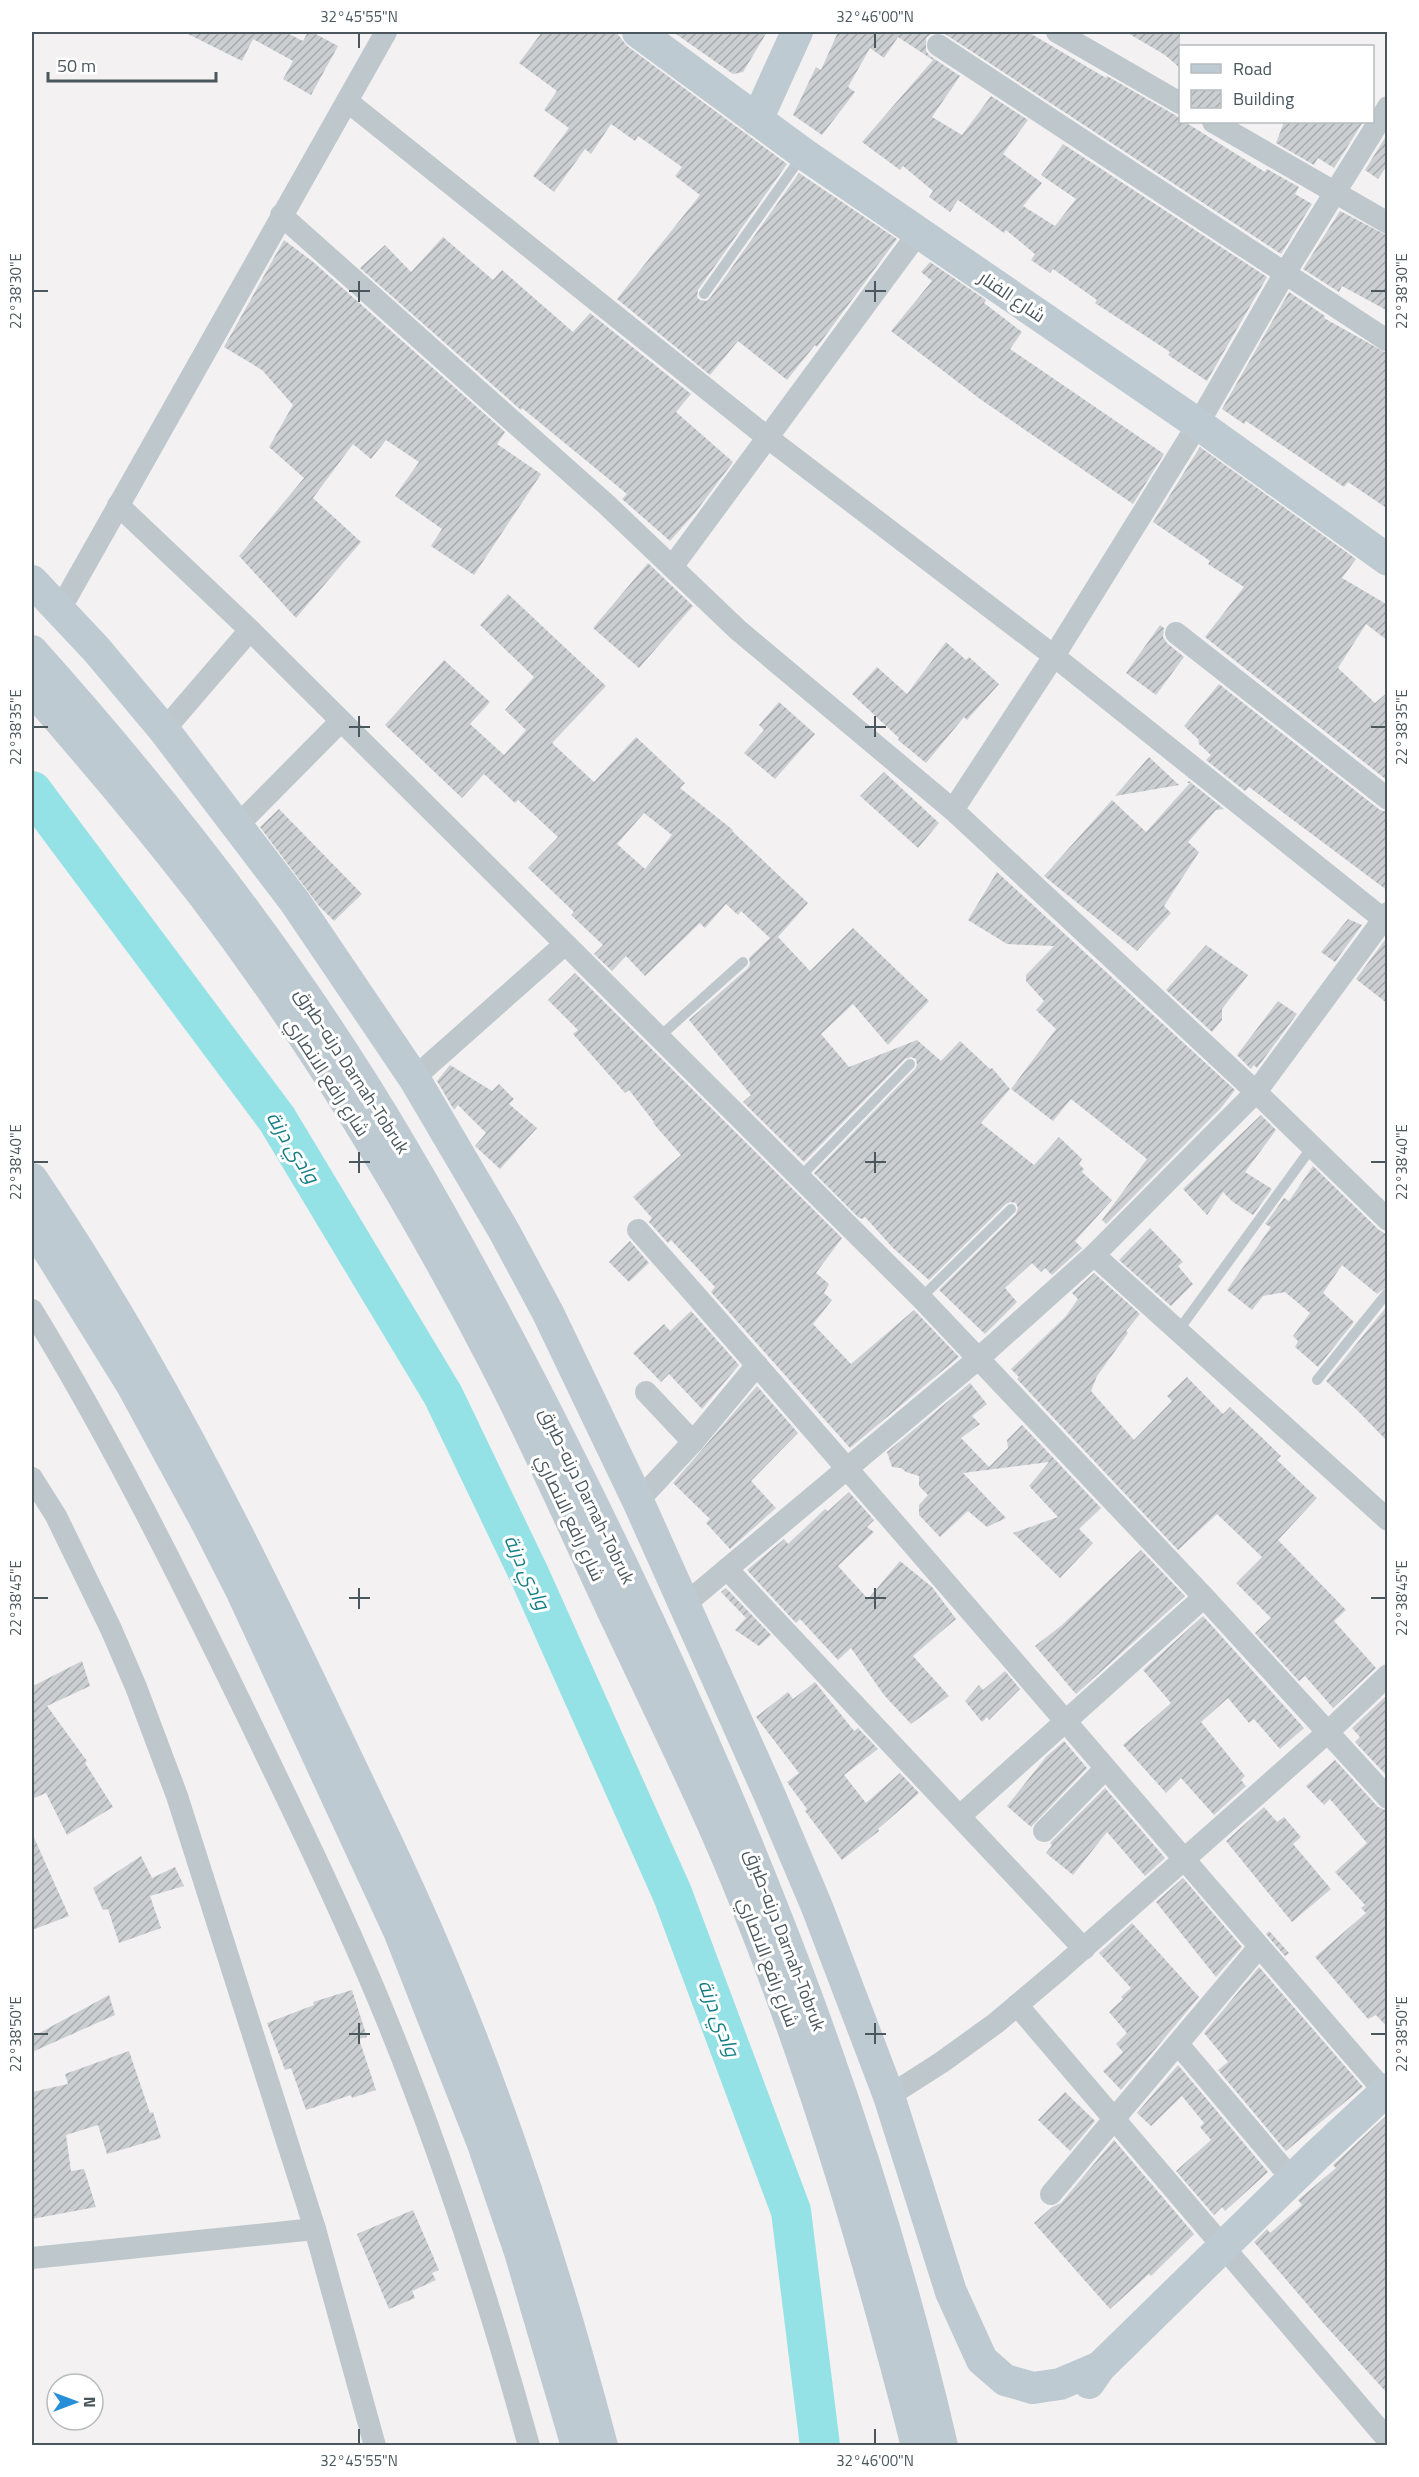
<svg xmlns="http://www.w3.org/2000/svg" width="1419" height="2477" font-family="'Titillium Web',Cairo,sans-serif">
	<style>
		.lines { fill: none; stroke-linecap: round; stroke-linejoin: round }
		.river { stroke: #94e1e6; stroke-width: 40 }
		.building { fill: url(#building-hatch); fill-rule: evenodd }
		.lane { stroke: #bec7cc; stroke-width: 10 }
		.street { stroke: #bec7cc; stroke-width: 22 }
		.secondary { stroke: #becad1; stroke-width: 32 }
		.ticks { fill: none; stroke: #4a575d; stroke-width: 2 }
		.labels { text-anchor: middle; stroke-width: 6; stroke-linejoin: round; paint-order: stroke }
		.street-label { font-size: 18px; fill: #4a575d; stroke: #fff }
		.water-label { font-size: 20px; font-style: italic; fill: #167f86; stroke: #fff }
		.neatline { fill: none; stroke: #4a575d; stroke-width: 2 }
		.ticks-label { font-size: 15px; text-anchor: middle; fill: #4a575d }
	</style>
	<defs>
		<pattern id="building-hatch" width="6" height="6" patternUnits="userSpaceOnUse" patternTransform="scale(1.5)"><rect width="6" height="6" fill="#cbcfd2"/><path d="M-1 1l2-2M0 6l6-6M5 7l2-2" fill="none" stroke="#a7abae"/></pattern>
	</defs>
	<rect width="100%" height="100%" fill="#f3f1f1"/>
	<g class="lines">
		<polyline class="river" points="32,791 277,1119 443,1395 529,1574 672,1893 791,2211 820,2446"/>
	</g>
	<g class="building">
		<polygon points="184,32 285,32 303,41 308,32 312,32 338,46 311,95 283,79 293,61 253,39 242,61"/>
		<polygon points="542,32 616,32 627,46 787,164 698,290 697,297 700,300 707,301 710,298 799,173 897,239 817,347 815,345 787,380 738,341 710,375 617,299 700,195 675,176 682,167 638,136 635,141 611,124 591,154 585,149 554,192 533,176 569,128 544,110 557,91 519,63"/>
		<polygon points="673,32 767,32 743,72 733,74"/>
		<polygon points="838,32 1028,32 1106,78 1107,76 1175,115 1180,119 1180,122 1185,122 1265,172 1267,169 1299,187 1295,194 1312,204 1281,254 945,34 932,33 926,38 926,51 930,56 960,76 932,117 962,135 991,96 1028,120 1003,154 1042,183 1023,206 1055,226 1076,199 1041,175 1063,144 1267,277 1207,381 1168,355 1170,352 1095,303 1097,300 1053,269 1050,273 1031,260 1035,254 1006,230 1004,233 958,200 950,212 929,197 933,191 903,166 900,170 862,142 933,60 898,37 884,58 870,48 848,87 855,92 822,135 793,115 816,67 821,70"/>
		<polygon points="1126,32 1180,32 1180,68 1165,55"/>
		<polygon points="1284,122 1363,122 1334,168 1318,158 1314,165 1276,143"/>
		<polygon points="1388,133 1388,164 1378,179 1365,170"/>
		<polygon points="1340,211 1388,236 1388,311 1342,286 1339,292 1303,269"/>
		<polygon points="443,237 493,280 502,270 573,332 590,313 691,394 676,412 733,462 695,513 670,541 622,499 627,494 522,408 521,410 360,268 385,245 411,272"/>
		<polygon points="284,240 312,261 505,432 497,444 541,474 474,575 431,546 442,529 395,496 419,462 386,440 371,459 353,444 313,498 361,542 296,618 239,556 304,478 269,447 293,405 262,370 224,347"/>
		<polygon points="930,262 986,300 984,303 1022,332 1010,349 1164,454 1133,504 980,399 891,331 932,281 921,272"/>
		<polygon points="1289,292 1325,316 1324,318 1388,354 1388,509 1348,482 1344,487 1246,421 1244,424 1222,409"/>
		<polygon points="1200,447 1356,559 1342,578 1388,605 1388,641 1366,624 1338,668 1375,703 1388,692 1388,781 1205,637 1244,587 1208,564 1210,561 1153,522"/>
		<polygon points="648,563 693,606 639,668 593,628"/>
		<path d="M 508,594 L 606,686 L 552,743 L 594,782 L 636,737 L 685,783 L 680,788 L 733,830 L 732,831 L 808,903 L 778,937 L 810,971 L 853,928 L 929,1001 L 888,1045 L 853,1004 L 821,1034 L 849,1067 L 917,1040 L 941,1061 L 960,1041 L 990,1069 L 992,1068 L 1010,1089 L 981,1123 L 1034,1165 L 1059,1137 L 1082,1159 L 1079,1164 L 1084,1169 L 1082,1172 L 1112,1200 L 1075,1241 L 1082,1248 L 1052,1275 L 1045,1268 L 1041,1272 L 1032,1263 L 1005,1288 L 1017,1302 L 985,1334 L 939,1290 L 1016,1214 L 1018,1208 L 1016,1203 L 1010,1202 L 1006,1204 L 929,1280 L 893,1248 L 865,1217 L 862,1219 L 858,1217 L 814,1173 L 915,1069 L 917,1065 L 916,1059 L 911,1057 L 905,1059 L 804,1162 L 743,1102 L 751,1095 L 689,1020 L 748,968 L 750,964 L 749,958 L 770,938 L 741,911 L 738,915 L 726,904 L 705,928 L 700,923 L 645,976 L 626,956 L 612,971 L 594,954 L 603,945 L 571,915 L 574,912 L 528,868 L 558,837 L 518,800 L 515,803 L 484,774 L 462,798 L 385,725 L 444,660 L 490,702 L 470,724 L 504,755 L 526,730 L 505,710 L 534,677 L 480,625 ZM 644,813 L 672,835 L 645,869 L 617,844 Z"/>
		<polygon points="1160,625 1164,628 1163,637 1167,643 1184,657 1156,695 1126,673"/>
		<polygon points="946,642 966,660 969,657 999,684 967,720 964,717 926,763 898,740 899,738 852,694 877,667 907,694"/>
		<polygon points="1219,684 1380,810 1388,812 1388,891 1249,787 1245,791 1206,760 1211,755 1199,744 1198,739 1184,726"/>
		<polygon points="779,702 815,734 775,779 744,753 764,730 759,725"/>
		<polygon points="1149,757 1179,785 1115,796"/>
		<polygon points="884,772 939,823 918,848 860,796"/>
		<polygon points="1189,781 1224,809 1216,810 1188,842 1199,852 1164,906 1171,913 1137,951 1044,876 1112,800 1146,832 1190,783 1187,783"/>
		<polygon points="279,809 362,894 334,921 319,906 260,827"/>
		<polygon points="997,872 1235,1090 1221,1108 1106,1224 1102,1220 1147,1159 1071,1099 1053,1121 1011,1089 1056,1029 1036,1010 1044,1001 1026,981 1026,975 1054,946 1007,944 968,920"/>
		<polygon points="1348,919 1362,925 1335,962 1321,952"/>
		<polygon points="1387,937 1388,937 1388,1004 1356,979"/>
		<polygon points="1206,945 1248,975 1222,1009 1222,1020 1212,1032 1166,990"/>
		<polygon points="575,973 842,1238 816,1273 829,1284 824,1293 832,1300 813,1324 851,1364 914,1310 959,1357 850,1448 711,1292 715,1287 671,1240 668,1243 649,1222 652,1218 633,1197 681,1155 653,1123 654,1122 629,1090 625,1093 573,1034 578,1030 548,1000"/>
		<polygon points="1278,1001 1297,1014 1257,1068 1254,1065 1251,1069 1237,1055"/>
		<polygon points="450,1065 492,1091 499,1084 514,1099 509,1104 537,1128 500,1169 475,1146 486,1133 458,1105 454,1110 437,1081"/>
		<polygon points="1261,1115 1276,1130 1245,1172 1272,1189 1253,1215 1233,1202 1223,1192 1207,1215 1183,1189"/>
		<polygon points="1313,1166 1379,1230 1388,1235 1388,1285 1377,1294 1342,1265 1323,1293 1354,1322 1318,1367 1295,1347 1298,1341 1293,1336 1310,1313 1285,1292 1263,1296 1252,1310 1227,1290 1271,1227 1265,1224 1284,1198 1289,1201"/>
		<polygon points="1150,1228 1183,1262 1178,1266 1193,1284 1171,1306 1119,1260"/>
		<polygon points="630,1241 649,1263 629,1282 609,1262"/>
		<polygon points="1094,1273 1140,1314 1126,1331 1128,1333 1097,1376 1091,1391 1134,1440 1172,1401 1167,1396 1187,1377 1223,1414 1230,1407 1281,1456 1277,1460 1317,1498 1278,1540 1346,1610 1334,1621 1376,1668 1333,1708 1305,1676 1299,1681 1255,1633 1271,1618 1236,1583 1262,1557 1217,1514 1178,1550 1017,1379 1019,1377 1011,1369 1066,1316 1078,1299 1072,1293"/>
		<polygon points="1388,1305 1388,1442 1359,1412 1326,1381"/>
		<polygon points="691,1311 739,1365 702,1409 669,1374 661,1382 633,1353 664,1324 670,1331"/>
		<polygon points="970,1383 987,1404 972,1416 980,1424 961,1438 989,1467 1008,1448 1007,1440 1022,1425 1101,1508 1079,1529 1093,1543 1060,1578 1013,1533 1058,1517 1029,1486 1049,1462 963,1473 1006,1518 987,1527 968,1511 940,1537 919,1515 919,1505 928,1495 919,1486 919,1476 906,1472 901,1468 892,1467 887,1452"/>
		<polygon points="757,1386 798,1433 751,1481 776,1508 730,1549 706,1523 710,1519 673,1483"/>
		<polygon points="849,1492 874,1520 867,1527 874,1532 838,1566 868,1599 900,1561 932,1587 956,1619 913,1656 949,1696 911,1724 884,1695 851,1648 838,1660 800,1619 796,1623 747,1570 784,1539 788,1544 825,1509 828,1511"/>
		<polygon points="1141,1550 1185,1596 1076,1694 1035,1646 1062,1625"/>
		<polygon points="726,1588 771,1635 759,1646 735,1630 746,1618 721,1592"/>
		<polygon points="1203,1616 1304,1728 1280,1749 1254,1719 1249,1723 1228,1698 1201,1722 1245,1776 1241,1780 1246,1786 1214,1815 1181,1778 1166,1793 1123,1745 1171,1703 1143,1670"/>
		<polygon points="82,1661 90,1686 47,1706 87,1761 85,1763 113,1807 67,1835 46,1793 32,1799 32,1684 33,1686"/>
		<polygon points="1005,1671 1020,1689 989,1720 987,1717 982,1722 965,1701 979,1685 983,1690"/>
		<polygon points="815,1682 854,1731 858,1728 878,1749 844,1775 866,1803 900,1773 919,1793 878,1829 879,1831 842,1860 805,1811 807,1809 787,1782 799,1773 756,1717 788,1692 793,1699"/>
		<polygon points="1388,1694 1388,1777 1355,1742 1360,1737 1352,1728"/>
		<polygon points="1064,1741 1087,1768 1031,1827 1007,1806 1046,1757"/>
		<polygon points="1335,1760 1378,1807 1388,1811 1388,2028 1376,2015 1368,2019 1315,1957 1366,1913 1361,1908 1365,1905 1335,1872 1367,1843 1330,1799 1324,1805 1306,1786"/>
		<polygon points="1105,1788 1165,1858 1145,1876 1107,1832 1073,1875 1046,1853 1052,1845 1050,1843"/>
		<polygon points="1264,1807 1277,1822 1284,1817 1301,1837 1293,1844 1331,1889 1292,1922 1226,1841"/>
		<polygon points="32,1833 69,1916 32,1930"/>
		<polygon points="141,1856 152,1878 175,1867 184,1886 150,1896 161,1928 119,1943 108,1909 103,1910 93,1888"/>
		<polygon points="1183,1878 1242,1947 1216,1977 1156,1902"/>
		<polygon points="1132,1923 1199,1997 1121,2090 1103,2071 1123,2052 1116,2044 1127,2033 1109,2012 1123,1999 1121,1997 1131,1988 1099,1953"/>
		<polygon points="1269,1931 1289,1953 1285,1956 1266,1934"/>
		<polygon points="1259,1967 1363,2087 1286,2151 1218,2070 1228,2062 1204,2033"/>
		<polygon points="352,1990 367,2037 359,2039 376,2090 352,2098 351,2095 306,2110 291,2068 285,2070 267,2023 314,2005 313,2002"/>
		<polygon points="109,1995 115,2015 32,2052 32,2037"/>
		<polygon points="129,2051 150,2113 153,2112 161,2138 107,2154 98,2125 66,2135 71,2171 84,2169 96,2207 32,2219 32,2092 68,2084 65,2074"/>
		<polygon points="1178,2065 1268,2172 1225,2211 1222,2207 1214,2215 1176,2171 1211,2140 1200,2127 1204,2123 1182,2096 1151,2126 1137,2113"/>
		<polygon points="1065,2092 1095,2121 1070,2151 1038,2120"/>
		<polygon points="1388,2114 1388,2394 1324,2324 1254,2242 1267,2229 1270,2233 1302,2205 1298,2200 1336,2168 1333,2165"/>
		<polygon points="1114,2140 1194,2234 1151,2276 1149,2274 1110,2309 1034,2223 1052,2207 1061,2203"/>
		<polygon points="413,2210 439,2270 432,2273 436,2280 412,2291 415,2298 389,2309 357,2234"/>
	</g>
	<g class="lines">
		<g class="lane">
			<polyline points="704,294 802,156"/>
			<polyline points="658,1038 743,962"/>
			<polyline points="801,1176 910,1064"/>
			<polyline points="921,1298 1011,1209"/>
			<polyline points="1178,1331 1312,1147"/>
			<polyline points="1317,1380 1388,1292"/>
		</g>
		<g class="street">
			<polyline points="1057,32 1180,103"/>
			<polyline points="938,45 1388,341"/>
			<polyline points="347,101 768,438 1054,656 1388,923"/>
			<polyline points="1213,122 1388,223"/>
			<polyline points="281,215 607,505 738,630 953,810 1256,1092 1388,1220"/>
			<polyline points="118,505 250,630 921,1298 1204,1597 1388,1798"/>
			<polyline points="672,567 919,232"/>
			<polyline points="59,611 386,32"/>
			<polyline points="1176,633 1388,799"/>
			<polyline points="164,730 250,630"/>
			<polyline points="953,810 1054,656 1198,424 1285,273 1388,107"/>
			<polyline points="238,825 341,721"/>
			<polyline points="414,1078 564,945"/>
			<path d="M 638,1230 C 891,1515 1136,1805 1385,2092"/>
			<polyline points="1094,1255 1388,1520"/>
			<path d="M 32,1310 C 109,1436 175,1568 240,1701 C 287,1798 335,1896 377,1996 C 438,2142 487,2293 529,2446"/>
			<polyline points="646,1392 693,1442"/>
			<polyline points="32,1478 56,1516 111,1629 136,1687 177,1796 315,2229 375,2446"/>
			<polyline points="638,1501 693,1442 757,1365"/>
			<polyline points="727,1569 1084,1949"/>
			<polyline points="684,1605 979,1358 1094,1255 1256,1092 1388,913"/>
			<polyline points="961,1815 1204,1597"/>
			<polyline points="1044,1831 1105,1769"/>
			<polyline points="1017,2005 1388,2440"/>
			<polyline points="1178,2044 1292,2179"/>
			<polyline points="889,2096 942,2062 996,2023 1060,1969 1328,1732 1388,1675"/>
			<polyline points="1051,2194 1259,1947"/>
			<polyline points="32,2258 315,2229"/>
		</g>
		<g class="secondary">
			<polyline points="638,32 804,154 1198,424 1388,560"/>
			<polyline points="757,120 797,32"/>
			<polyline points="32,581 96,649 164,730 295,902 414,1078 504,1231 548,1313 638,1501 770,1796 817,1907 889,2096 951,2292 982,2360 1005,2380 1033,2388 1060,2384 1100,2367"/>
			<path d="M 32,651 C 170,805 298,970 403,1149 C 483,1284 554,1424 622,1565 C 759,1851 870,2136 942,2446"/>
			<path d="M 32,689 C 91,756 149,825 204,896 C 312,1038 412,1202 494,1361 C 539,1447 577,1535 618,1622 C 662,1716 708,1807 746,1903 C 817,2081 870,2261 917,2446"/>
			<path d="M 32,1179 C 144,1345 230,1514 316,1694 C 361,1789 408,1883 448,1980 C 511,2132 560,2287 602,2446"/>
			<polyline points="32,1224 132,1385 208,1525 242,1592 399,1931 483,2144 520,2252 577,2446"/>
			<polyline points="1089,2383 1100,2367 1317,2155 1388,2089"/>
		</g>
	</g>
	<path class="ticks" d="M 359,33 L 359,48M 875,33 L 875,48M 359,281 L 359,302M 875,281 L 875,302M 33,291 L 48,291M 349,291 L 370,291M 865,291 L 886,291M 1371,291 L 1386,291M 359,716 L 359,737M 875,716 L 875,737M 33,727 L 48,727M 349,727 L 370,727M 865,727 L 886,727M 1371,727 L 1386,727M 359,1152 L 359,1173M 875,1152 L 875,1173M 33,1162 L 48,1162M 349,1162 L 370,1162M 865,1162 L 886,1162M 1371,1162 L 1386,1162M 359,1588 L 359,1609M 875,1588 L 875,1609M 33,1598 L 48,1598M 349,1598 L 370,1598M 865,1598 L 886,1598M 1371,1598 L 1386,1598M 359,2023 L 359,2044M 875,2023 L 875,2044M 33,2034 L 48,2034M 349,2034 L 370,2034M 865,2034 L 886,2034M 1371,2034 L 1386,2034M 359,2429 L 359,2444M 875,2429 L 875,2444"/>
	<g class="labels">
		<g class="street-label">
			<text transform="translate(1012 297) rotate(34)" y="6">شارع الفنار</text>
			<text transform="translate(352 1071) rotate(57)" y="6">درنه-طبرق Darnah-Tobruk</text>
			<text transform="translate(327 1077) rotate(57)" y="6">شارع رافع الانصاري</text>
			<text transform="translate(587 1496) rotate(64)" y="6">درنه-طبرق Darnah-Tobruk</text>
			<text transform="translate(570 1518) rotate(65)" y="6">شارع رافع الانصاري</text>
			<text transform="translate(785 1940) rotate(69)" y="6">درنه-طبرق Darnah-Tobruk</text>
			<text transform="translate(768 1962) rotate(69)" y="6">شارع رافع الانصاري</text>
		</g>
		<g class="water-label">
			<text transform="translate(293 1147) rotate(58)" y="7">وادي درنة</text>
			<text transform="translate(527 1572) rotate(65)" y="7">وادي درنة</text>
			<text transform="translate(719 2018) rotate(69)" y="7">وادي درنة</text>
		</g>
	</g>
	<rect width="1419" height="2477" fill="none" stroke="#ffffff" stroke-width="66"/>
	<rect x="1179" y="45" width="195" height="78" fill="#ffffff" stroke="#b7bcbe" stroke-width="1.5"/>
	<rect x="1191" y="64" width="30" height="9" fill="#becad1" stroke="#b7bcbe" stroke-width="1.5"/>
	<text x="1233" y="75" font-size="18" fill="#4a575d">Road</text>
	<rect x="1191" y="90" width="30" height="18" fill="url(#building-hatch)" stroke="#b7bcbe" stroke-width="1.5"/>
	<text x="1233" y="105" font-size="18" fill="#4a575d">Building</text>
	<g transform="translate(75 2402) rotate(90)"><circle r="28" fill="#ffffff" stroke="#b7bcbe" stroke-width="1.5"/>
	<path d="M0-4.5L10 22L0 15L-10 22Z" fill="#278ed8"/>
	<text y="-9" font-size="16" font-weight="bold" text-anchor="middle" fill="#4a575d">N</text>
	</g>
	<path d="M48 72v9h168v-9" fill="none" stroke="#4a575d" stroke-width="3"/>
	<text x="57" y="72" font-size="18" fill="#4a575d" stroke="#ffffff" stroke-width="4.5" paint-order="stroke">50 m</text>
	<rect x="33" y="33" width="1353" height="2411" class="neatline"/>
	<g class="ticks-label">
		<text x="359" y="22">32°45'55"N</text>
		<text x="875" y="22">32°46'00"N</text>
		<text transform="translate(1402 291) rotate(-90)" y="5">22°38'30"E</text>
		<text transform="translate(16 291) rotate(-90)" y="5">22°38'30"E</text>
		<text transform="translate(16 727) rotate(-90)" y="5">22°38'35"E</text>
		<text transform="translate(1402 727) rotate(-90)" y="5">22°38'35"E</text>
		<text transform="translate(16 1162) rotate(-90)" y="5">22°38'40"E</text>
		<text transform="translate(1402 1162) rotate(-90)" y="5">22°38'40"E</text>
		<text transform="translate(1402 1598) rotate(-90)" y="5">22°38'45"E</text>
		<text transform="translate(16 1598) rotate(-90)" y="5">22°38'45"E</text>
		<text transform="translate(1402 2034) rotate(-90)" y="5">22°38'50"E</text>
		<text transform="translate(16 2034) rotate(-90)" y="5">22°38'50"E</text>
		<text x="359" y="2466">32°45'55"N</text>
		<text x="875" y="2466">32°46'00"N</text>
	</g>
</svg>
